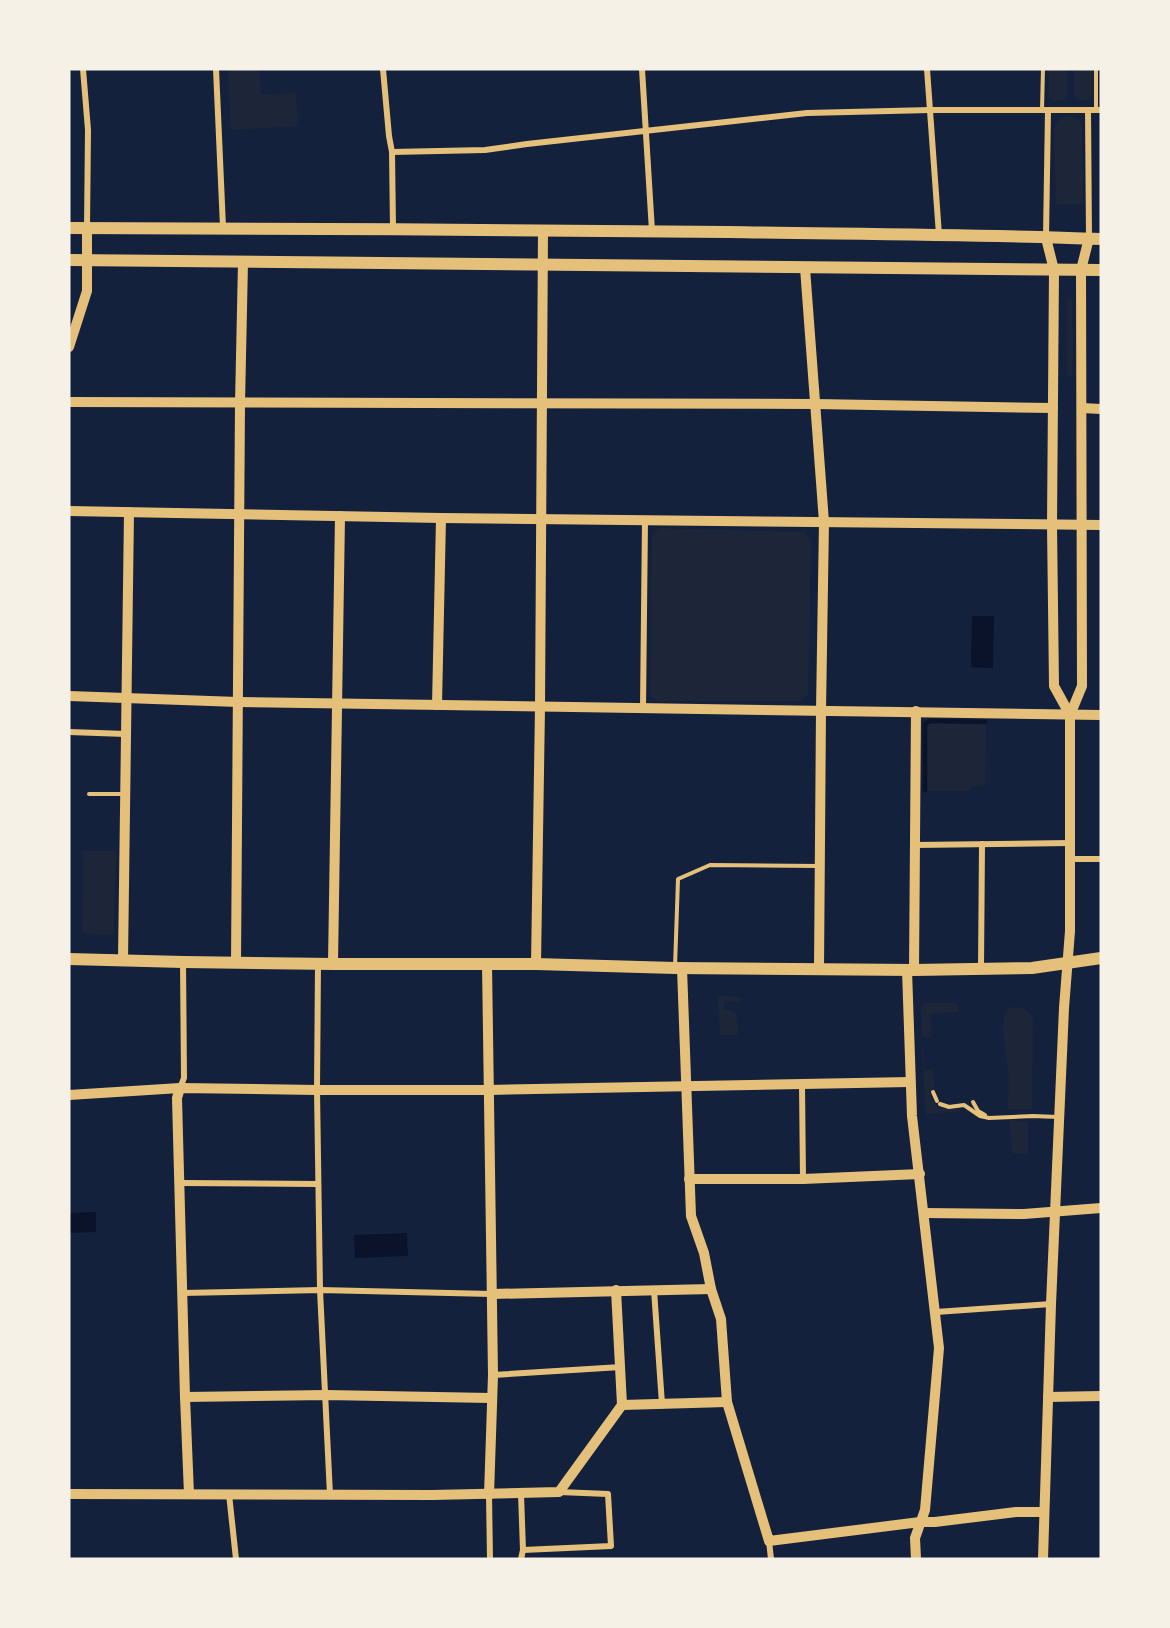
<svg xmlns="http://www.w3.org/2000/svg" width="1170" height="1628" font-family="'Open Sans',sans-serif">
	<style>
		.green { fill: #1d2539 }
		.water { fill: #0b132b }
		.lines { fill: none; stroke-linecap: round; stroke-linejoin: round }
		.stream { stroke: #0b132b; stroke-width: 4.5 }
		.service { stroke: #e5c07b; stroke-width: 4 }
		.minor { stroke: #e5c07b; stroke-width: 6 }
		.tertiary { stroke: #e5c07b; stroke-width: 10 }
		.primary { stroke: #e5c07b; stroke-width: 12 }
	</style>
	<rect width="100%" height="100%" fill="#14213d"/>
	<g class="green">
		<polygon points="228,69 259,69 261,94 296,93 298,126 231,130"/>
		<polygon points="1049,69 1067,69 1067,99 1054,101 1049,98"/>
		<polygon points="1074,69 1092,69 1092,95 1089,100 1077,100 1074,97"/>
		<path d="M 1070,116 C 1077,118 1080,119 1082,127 L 1083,204 L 1056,205 L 1054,129 C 1057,119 1059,118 1070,116 Z"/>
		<polygon points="1067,299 1072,300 1073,362 1072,376 1067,376"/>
		<polygon points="659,528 804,532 811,539 808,694 802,701 656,701 650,695 652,535"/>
		<polygon points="929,721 986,721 985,786 970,787 969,791 924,791 925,724"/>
		<polygon points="83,851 116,851 114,930 111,935 82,933"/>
		<polygon points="718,996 741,997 741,1002 724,1001 724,1009 734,1011 736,1013 738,1032 737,1035 720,1035"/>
		<polygon points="925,1003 956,1003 958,1005 959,1012 930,1014 932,1037 922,1037 921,1006"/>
		<path d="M 1013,1007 L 1024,1008 L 1033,1018 L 1032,1109 L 1008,1109 C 1008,1096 1009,1083 1008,1070 C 1007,1053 998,1024 1008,1008 Z"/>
		<path d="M 922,1047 L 923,1047 L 925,1070 L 933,1069 L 935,1092 L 930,1093 C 934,1110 945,1110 960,1109 L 960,1111 L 926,1115 Z"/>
		<polygon points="1009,1120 1028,1121 1028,1154 1012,1153"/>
	</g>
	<g class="water">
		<polygon points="972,616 994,616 993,668 971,667"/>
		<polygon points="96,1212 96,1232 69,1233 69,1213"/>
		<polygon points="407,1233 408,1256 355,1258 354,1235"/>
	</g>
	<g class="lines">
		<polyline class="stream" points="925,790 925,724 930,721 985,722"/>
		<g class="service">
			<polyline points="1096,69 1096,109"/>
			<polyline points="1042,110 1043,69"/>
			<polyline points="89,794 124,794"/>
			<polyline points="675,967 678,879 710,865 819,866"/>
			<polyline points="933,1092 937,1101"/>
			<polyline points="973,1102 978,1111 985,1115"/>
			<polyline points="940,1104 949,1107 964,1105 980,1116 989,1118 1033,1116 1058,1117"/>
		</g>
		<g class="minor">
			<polyline points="83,69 88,130 87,228"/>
			<polyline points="216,69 223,227"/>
			<polyline points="383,69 389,136 392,152 393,228"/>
			<polyline points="642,69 652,231"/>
			<polyline points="927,69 939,235"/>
			<polyline points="1088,110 1089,238"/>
			<polyline points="392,152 485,150 527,144 807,113 931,110 1101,110"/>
			<polyline points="1046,237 1048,110"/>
			<polyline points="643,708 645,519"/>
			<polyline points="69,732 126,734"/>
			<polyline points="914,845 1070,843"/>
			<polyline points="1069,859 1101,859"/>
			<polyline points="318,964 317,1090 320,1290 330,1495"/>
			<polyline points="981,968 982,844"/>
			<polyline points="802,1085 803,1179"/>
			<polyline points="180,1088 184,1078 183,962"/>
			<polyline points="180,1183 318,1184"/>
			<polyline points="654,1290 662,1404"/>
			<polyline points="182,1293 320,1290 492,1294"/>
			<polyline points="936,1312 1051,1304"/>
			<polyline points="493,1375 621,1367"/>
			<polyline points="229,1494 236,1559"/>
			<polyline points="521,1494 523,1550 521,1559"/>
			<polyline points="489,1495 490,1559"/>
			<polyline points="769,1541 771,1559"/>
			<polyline points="523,1550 611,1546 608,1494 559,1492"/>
		</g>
		<g class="tertiary">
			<polyline points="1046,238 1054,270 1052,525 1054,686 1070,715"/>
			<polyline points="805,268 824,522 821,710 819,970"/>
			<polyline points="69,347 87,291 87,228"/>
			<polyline points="69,402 815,404 1053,408"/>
			<polyline points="1082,408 1101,409"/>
			<polyline points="69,511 441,518 1101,525"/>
			<polyline points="69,696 238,702 1101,715"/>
			<polyline points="437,705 441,518"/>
			<polyline points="123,960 129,512"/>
			<polyline points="236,963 240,404 243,262"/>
			<polyline points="333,964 340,516"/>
			<polyline points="487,964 493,1375 489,1495"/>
			<polyline points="536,964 540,707 543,230"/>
			<polyline points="682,968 691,1216 704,1253 711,1289 721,1319 727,1402 769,1541 920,1522 935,1522 1016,1512 1044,1512"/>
			<polyline points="907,970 912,1116 939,1348 925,1510 915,1538 916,1559"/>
			<polyline points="914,970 916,711"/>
			<polyline points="180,1088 177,1098 185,1397 189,1494"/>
			<polyline points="69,1095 180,1088 317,1090 488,1090 910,1082"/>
			<polyline points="689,1179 803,1179 920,1174"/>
			<polyline points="924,1213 1024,1214 1101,1208"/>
			<polyline points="616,1290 622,1405"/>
			<polyline points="492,1294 711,1289"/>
			<polyline points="185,1397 326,1395 491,1398"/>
			<polyline points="1048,1397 1101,1396"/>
			<polyline points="69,1494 432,1495 559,1492 622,1405 727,1402"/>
			<polyline points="1043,1559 1051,1304 1064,1008 1070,931 1070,715 1082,686 1081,270 1089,238"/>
		</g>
		<g class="primary">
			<path d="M 69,228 C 289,228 508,230 728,232 C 852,234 977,234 1101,239"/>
			<polyline points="69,260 1101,270"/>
			<polyline points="69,959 183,962 333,964 536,964 675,968 914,970 1032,968 1101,958"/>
		</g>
	</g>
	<rect width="1170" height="1628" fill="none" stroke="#f6f1e7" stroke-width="141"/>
</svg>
